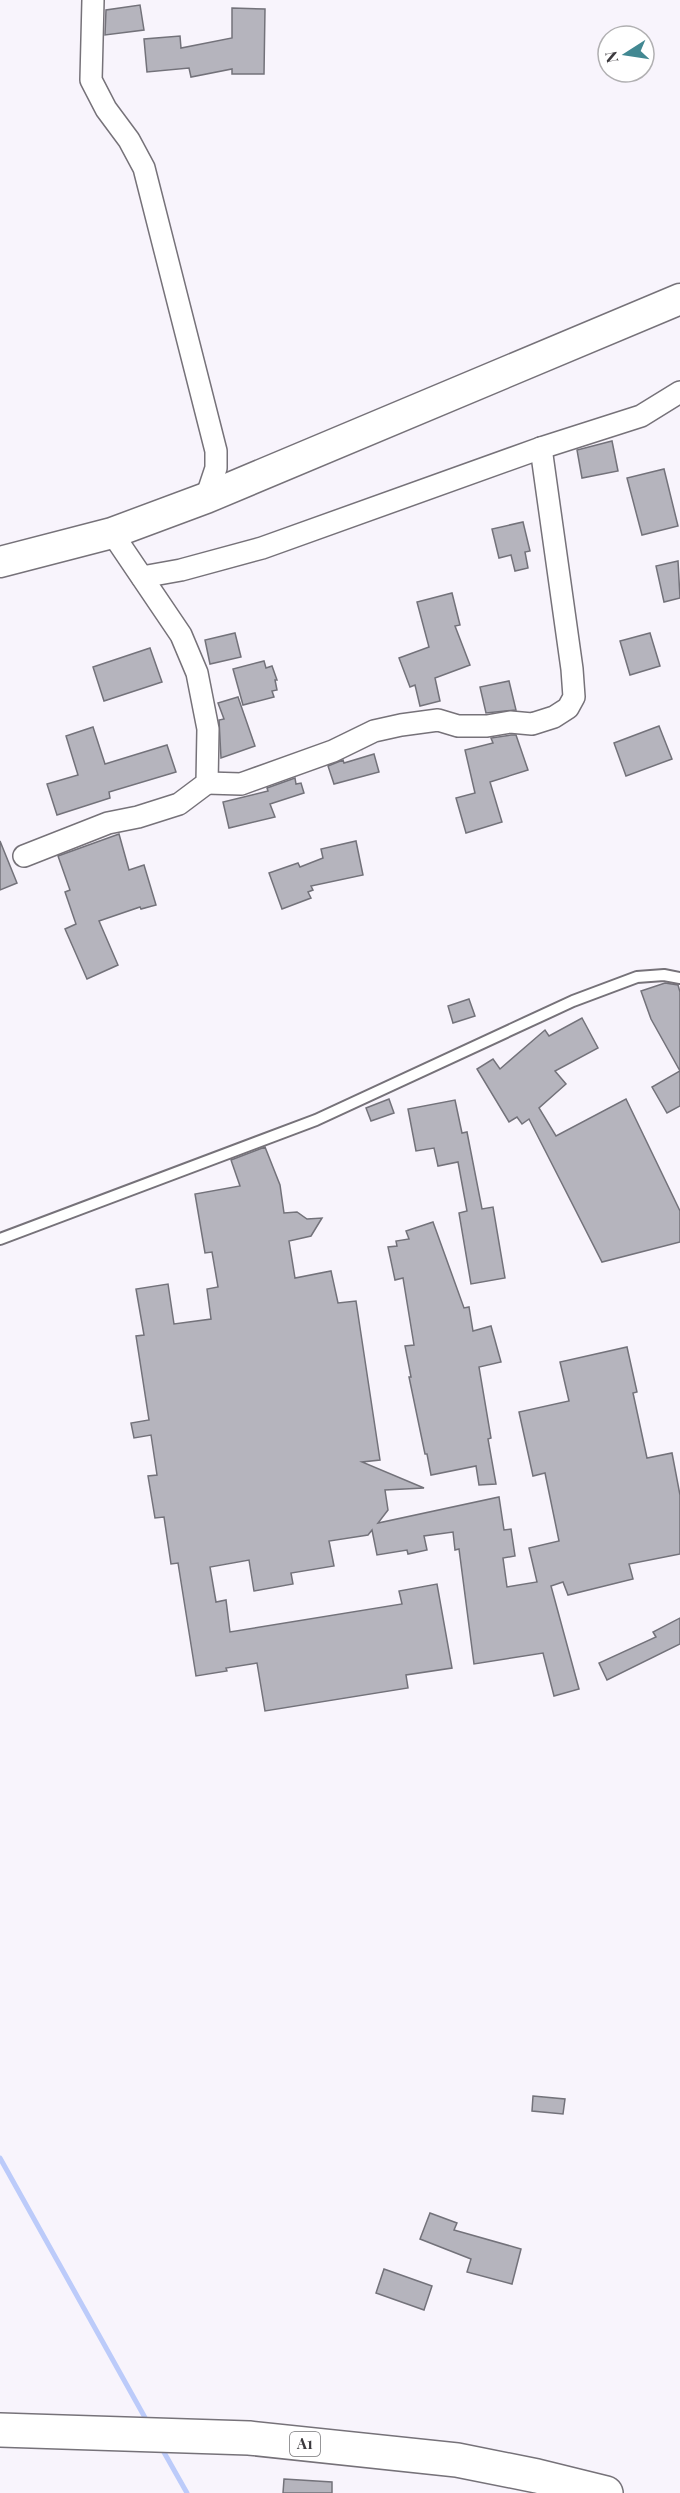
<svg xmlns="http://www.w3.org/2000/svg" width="680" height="2493" font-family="'Playfair Display',serif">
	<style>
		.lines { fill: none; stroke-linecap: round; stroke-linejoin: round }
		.stream { stroke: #bccbfa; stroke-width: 5 }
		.building { fill: #b5b4bd; stroke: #73727a; stroke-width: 1.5 }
		.lane-casing { stroke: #767279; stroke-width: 14 }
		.street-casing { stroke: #767279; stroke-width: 24 }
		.secondary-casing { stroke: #767279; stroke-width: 33 }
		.highway-casing { stroke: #767279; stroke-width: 36 }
		.lane { stroke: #fff; stroke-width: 10 }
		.street { stroke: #fff; stroke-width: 21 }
		.secondary { stroke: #fff; stroke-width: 30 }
		.highway { stroke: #fff; stroke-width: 33 }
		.labels { text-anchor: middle; stroke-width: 6; stroke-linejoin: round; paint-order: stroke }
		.shield { fill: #fff; stroke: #767578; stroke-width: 1.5 }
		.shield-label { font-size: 15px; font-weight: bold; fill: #3c3a3e }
	</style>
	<rect width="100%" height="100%" fill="#f8f4fc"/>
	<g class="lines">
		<g class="stream">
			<polyline points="0,2158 148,2423"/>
			<polyline points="161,2447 187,2493"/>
		</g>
	</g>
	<g class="building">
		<polygon points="140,5 144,30 105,35 106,10"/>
		<polygon points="232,8 265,9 264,74 232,74 232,69 191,77 189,68 147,72 144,39 180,36 181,48 232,38"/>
		<polygon points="612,441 618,471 582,478 577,450"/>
		<polygon points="664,469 678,526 642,535 627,478"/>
		<polygon points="523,522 530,551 525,552 528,568 515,571 511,555 499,558 492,529"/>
		<polygon points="678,561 680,598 664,602 656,566"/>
		<polygon points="452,593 460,625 455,626 470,665 435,678 440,701 420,706 415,685 410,687 399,658 429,647 417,602"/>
		<polygon points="235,633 241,657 210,664 205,640"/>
		<polygon points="650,633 660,666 630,675 620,641"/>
		<polygon points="150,648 162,682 104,701 93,667"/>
		<polygon points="264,661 266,668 272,666 277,680 275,680 277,690 272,691 274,697 243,705 233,669"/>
		<polygon points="509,681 516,710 486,713 480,687"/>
		<polygon points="238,697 255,746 221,758 219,720 224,719 218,703"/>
		<polygon points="659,726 672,759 626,776 614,743"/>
		<polygon points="93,727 105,764 167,745 176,772 109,792 110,798 57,815 47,784 78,775 66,736"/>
		<polygon points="511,735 516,735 528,770 490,782 502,822 466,833 456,798 475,793 465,750 493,743 491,738"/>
		<polygon points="374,754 379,772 334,784 328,766 343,760 344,763"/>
		<polygon points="295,778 296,784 301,783 304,793 270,804 275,817 229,828 223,802 268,791 267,788"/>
		<polygon points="119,834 129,870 144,865 156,905 141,909 140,907 99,921 118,965 87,979 65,929 76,924 65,892 70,890 58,856"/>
		<polygon points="0,841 17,883 0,890"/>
		<polygon points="356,841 363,875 311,886 313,890 308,892 311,898 282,909 269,873 298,863 300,867 323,858 321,849"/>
		<polygon points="665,983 678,985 680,992 680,1106 667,1113 652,1087 680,1071 651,1019 641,991"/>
		<polygon points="469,999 475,1016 453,1023 448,1006"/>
		<polygon points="582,1018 598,1048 555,1071 566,1084 539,1108 556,1136 626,1099 680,1211 680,1242 602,1262 529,1119 522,1124 517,1117 509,1122 477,1069 493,1059 500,1069 545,1030 549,1036"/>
		<polygon points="389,1099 394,1113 371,1121 366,1108"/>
		<polygon points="455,1100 462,1133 467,1132 482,1209 493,1207 505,1278 471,1284 459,1213 467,1211 458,1162 438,1166 434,1148 416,1151 408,1109"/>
		<polygon points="265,1147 280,1185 284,1213 297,1212 307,1219 322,1218 311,1236 289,1241 295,1278 331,1271 338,1303 356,1301 380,1460 362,1462 424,1488 385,1490 388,1510 378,1523 499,1497 504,1530 511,1529 515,1556 503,1558 507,1587 537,1582 529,1548 559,1541 545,1473 533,1476 519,1412 569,1401 560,1362 627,1347 637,1392 633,1393 647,1458 672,1453 680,1495 680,1554 629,1564 633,1579 568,1595 563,1582 551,1586 579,1689 554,1696 543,1653 474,1664 459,1549 455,1550 453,1532 424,1536 427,1550 408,1554 407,1550 377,1555 372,1530 368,1535 329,1541 334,1566 291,1573 293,1584 254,1591 249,1560 210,1567 216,1602 226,1600 230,1632 402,1604 399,1591 437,1584 452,1668 406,1675 408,1688 265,1711 257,1663 226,1668 227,1671 196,1676 178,1563 171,1564 164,1517 155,1518 148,1476 157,1475 151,1435 134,1438 131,1423 149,1420 136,1336 144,1335 136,1289 168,1284 174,1324 211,1319 207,1289 218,1287 212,1252 205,1253 195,1194 240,1186 231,1160"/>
		<polygon points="433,1222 464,1308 469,1307 473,1331 491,1326 501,1362 479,1367 491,1438 488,1439 496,1484 479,1485 476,1466 431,1475 427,1454 425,1454 409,1377 411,1377 405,1346 414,1345 403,1278 395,1280 388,1247 397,1246 396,1241 409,1239 406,1231"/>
		<polygon points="680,1618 680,1644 607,1680 599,1663 656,1637 653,1632"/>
		<polygon points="533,2096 565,2099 563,2114 532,2111"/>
		<polygon points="430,2213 457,2223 454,2230 521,2249 512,2284 467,2272 471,2259 420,2239"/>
		<polygon points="384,2269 432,2286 424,2310 376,2293"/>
		<polygon points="284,2479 332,2482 332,2493 283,2493"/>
	</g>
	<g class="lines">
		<defs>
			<polyline id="lane" points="0,1239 316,1120 573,1001 637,977 664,975 680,978"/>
			<g id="street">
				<polyline points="93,0 91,80 106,109 129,140 144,168 216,451 216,468 206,498"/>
				<polyline points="142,577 181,570 262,548 541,448 641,416 680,392"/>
				<polyline points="207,783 241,784 333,751 374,731 401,725 438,720 458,726 487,726 510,722 532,724 554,717 568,708 574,697 572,669 541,448"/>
				<polyline points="24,856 108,823 138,817 179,804 207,783 208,729 197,673 181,635 112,533"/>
			</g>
			<polyline id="secondary" points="0,562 112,533 206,498 680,299"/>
			<polyline id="highway" points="0,2430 249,2438 457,2460 537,2476 606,2493"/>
		</defs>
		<use href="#lane" class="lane-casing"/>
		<use href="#street" class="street-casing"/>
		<use href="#secondary" class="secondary-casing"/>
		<use href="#highway" class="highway-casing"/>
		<use href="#lane" class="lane"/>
		<use href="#street" class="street"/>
		<use href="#secondary" class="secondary"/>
		<use href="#highway" class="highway"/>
	</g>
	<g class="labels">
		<rect class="shield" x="290" y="2432" width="30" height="24" rx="4.5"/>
		<g class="shield-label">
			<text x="305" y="2449">A1</text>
		</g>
	</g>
	<g transform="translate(626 54) rotate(258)"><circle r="28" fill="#ffffff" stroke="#b1b0b2" stroke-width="1.5"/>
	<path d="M0-4.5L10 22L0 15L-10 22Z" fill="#428892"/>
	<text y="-9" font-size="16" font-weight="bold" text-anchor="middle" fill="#3c3a3e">N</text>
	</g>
</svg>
